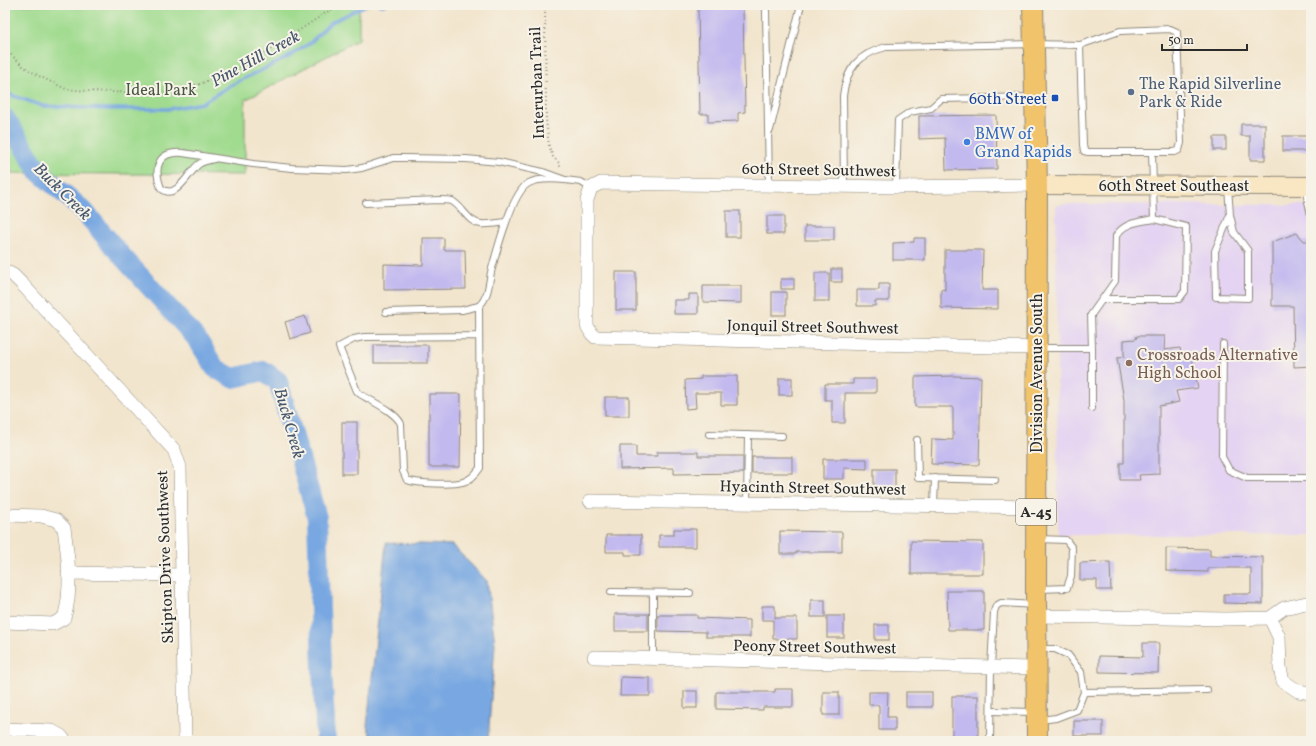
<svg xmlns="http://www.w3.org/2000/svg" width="1316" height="746" font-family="Vollkorn,serif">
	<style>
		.built { fill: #e4d3f2 }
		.green { fill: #a0db8f; stroke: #66835d }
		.water { fill: #78a7e1; stroke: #526986 }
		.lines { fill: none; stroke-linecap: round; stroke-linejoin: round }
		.stream { stroke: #78a7e1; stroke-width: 3.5 }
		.river { stroke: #78a7e1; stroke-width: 20 }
		.building { fill: #c2b9ef }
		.lane-casing { stroke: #8e887c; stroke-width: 8 }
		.street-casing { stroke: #8e887c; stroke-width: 14 }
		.secondary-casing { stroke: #8e887c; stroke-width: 20 }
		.primary-casing { stroke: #8e887c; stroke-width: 22 }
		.path { stroke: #8e887c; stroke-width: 2; stroke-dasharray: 1 3; stroke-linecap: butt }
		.lane { stroke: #fff; stroke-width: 6 }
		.street { stroke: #fff; stroke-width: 13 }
		.secondary { stroke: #f9e7c3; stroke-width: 18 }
		.primary { stroke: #f1c36a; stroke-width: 20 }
		.service-dot { fill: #5c6f8a; stroke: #f7f3e8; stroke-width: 1.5 }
		.transit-dot { fill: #1a4fb4; stroke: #f7f3e8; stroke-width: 1.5 }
		.shop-dot { fill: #3f7fe0; stroke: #f7f3e8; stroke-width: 1.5 }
		.education-dot { fill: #8d6e63; stroke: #f7f3e8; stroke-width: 1.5 }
		.labels { text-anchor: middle; stroke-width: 4; stroke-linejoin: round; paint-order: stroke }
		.shield { fill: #f7f3e8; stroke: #686764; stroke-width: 1 }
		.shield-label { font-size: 15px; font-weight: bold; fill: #2b2b2b }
		.street-label { font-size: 16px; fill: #2b2b2b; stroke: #f7f3e8 }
		.service-label { font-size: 16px; fill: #4e5e75; stroke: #f7f3e8; text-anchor: start }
		.park-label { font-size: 16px; fill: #485744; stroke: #f7f3e8 }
		.transit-label { font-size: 16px; fill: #164399; stroke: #f7f3e8; text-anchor: end }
		.shop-label { font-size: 16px; fill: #366cbe; stroke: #f7f3e8; text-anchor: start }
		.education-label { font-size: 16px; fill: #785e54; stroke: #f7f3e8; text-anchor: start }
		.water-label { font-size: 17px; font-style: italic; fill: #46566b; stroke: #f7f3e8 }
	</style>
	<rect width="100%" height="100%" fill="#f7f3e8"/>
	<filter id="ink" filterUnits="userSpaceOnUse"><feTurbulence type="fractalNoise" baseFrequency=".025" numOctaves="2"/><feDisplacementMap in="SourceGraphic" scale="8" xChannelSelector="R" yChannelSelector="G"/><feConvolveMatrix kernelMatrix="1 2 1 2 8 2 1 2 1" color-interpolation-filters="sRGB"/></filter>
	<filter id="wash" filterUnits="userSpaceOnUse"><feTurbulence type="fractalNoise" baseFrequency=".012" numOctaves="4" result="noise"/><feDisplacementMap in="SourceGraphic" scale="16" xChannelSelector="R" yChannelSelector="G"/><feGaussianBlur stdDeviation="0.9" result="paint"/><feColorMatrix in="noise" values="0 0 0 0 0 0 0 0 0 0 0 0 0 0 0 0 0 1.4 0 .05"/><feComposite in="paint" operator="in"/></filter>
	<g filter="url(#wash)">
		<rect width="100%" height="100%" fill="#f2e5cd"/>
		<polygon class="built" points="1063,204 1311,205 1311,535 1058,535 1056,206"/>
		<polygon class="green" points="5,5 359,5 359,39 245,100 245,175 5,173"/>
		<polygon class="water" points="386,543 452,545 487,581 495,644 488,741 373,741 367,726"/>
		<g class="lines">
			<g class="stream">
				<polyline points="380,5 384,5"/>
				<polyline points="5,93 43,106 106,109 169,109 202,103 231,85 287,58 310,43 330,23 366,5"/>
			</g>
			<polyline class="river" points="5,118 40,173 83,210 120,254 197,339 215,368 233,378 264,371 278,381 317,518 322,669 326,741"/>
		</g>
		<g id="blocks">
			<g class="building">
				<polygon points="743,7 745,112 738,113 738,121 708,122 708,114 700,114 698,8"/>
				<polygon points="996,115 997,169 946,170 945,138 919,139 919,116"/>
				<polygon points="1241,124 1265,124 1265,160 1250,160 1250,136 1241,136"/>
				<rect x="1283" y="136" width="24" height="15"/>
				<rect x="1214" y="137" width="12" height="13"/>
				<rect x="726" y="211" width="14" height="26"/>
				<rect x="767" y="216" width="17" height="18"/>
				<rect x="805" y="226" width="29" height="14"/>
				<polygon points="1297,233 1304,241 1311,241 1311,366 1294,367 1293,306 1272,306 1272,242"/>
				<polygon points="423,238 444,238 444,250 465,250 466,289 384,290 384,264 423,265"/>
				<polygon points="914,238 925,238 925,260 893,260 893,243 914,242"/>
				<polygon points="945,250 983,250 982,290 998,290 998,309 941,308 941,289 945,290"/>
				<rect x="831" y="269" width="11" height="13"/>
				<rect x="616" y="272" width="20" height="38"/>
				<rect x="815" y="273" width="14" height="28"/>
				<rect x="781" y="279" width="13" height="10"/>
				<polygon points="879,284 889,284 889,301 875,301 875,306 857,306 857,290 879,290"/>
				<polygon points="703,286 741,286 741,303 703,302"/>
				<rect x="772" y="292" width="14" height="23"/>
				<polygon points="689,294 698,294 698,314 674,314 674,300 689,300"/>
				<polygon points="305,316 310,333 290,339 285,322"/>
				<polygon points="1137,336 1165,336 1164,350 1180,348 1182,358 1192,357 1198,388 1176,391 1179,402 1159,406 1159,474 1139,475 1140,480 1120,480 1120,463 1124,463 1124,400 1117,358 1124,357 1124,340 1136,339"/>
				<rect x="374" y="345" width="54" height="18"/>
				<polygon points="701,376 737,376 737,405 721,405 721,393 695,393 696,408 686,409 685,380 701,379"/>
				<polygon points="954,376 981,377 979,465 931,464 932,439 953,440 953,407 915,407 915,377"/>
				<rect x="779" y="378" width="13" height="17"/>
				<polygon points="853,379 876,379 876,393 845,393 845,423 832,423 832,400 825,400 825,384 853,384"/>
				<polygon points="429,394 461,394 460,467 429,467"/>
				<rect x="605" y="397" width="24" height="19"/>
				<rect x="342" y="422" width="15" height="52"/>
				<polygon points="620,446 636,446 636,456 657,456 657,452 698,452 698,456 743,456 743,473 674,474 674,468 620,469"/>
				<rect x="752" y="457" width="40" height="16"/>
				<polygon points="823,459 867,459 867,469 844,468 844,479 823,479"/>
				<rect x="874" y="469" width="21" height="20"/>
				<polygon points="674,529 696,529 696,547 659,547 659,535 674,535"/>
				<polygon points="780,531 842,532 842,552 796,552 796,554 780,554"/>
				<polygon points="606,535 641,535 641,555 625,555 625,552 606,552"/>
				<polygon points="911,541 983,542 983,574 911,574"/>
				<polygon points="1166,548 1210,549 1210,556 1263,557 1263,604 1224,603 1224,594 1251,594 1251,568 1208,568 1208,572 1166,571"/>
				<polygon points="1110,562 1111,590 1097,590 1097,580 1080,580 1080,563"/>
				<polygon points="947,591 984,591 984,630 948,630"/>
				<rect x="811" y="600" width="14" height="17"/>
				<polygon points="762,606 775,606 775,618 797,618 797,639 773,639 773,620 762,620"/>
				<rect x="615" y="614" width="33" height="17"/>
				<polygon points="658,615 697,615 697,618 750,620 750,637 706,637 706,632 658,631"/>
				<rect x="827" y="616" width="17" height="22"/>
				<rect x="875" y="625" width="14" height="15"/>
				<polygon points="1143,643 1159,643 1158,673 1099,672 1099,656 1143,657"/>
				<polygon points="621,677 650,678 650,696 620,696"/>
				<polygon points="775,689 793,689 793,707 763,707 763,710 716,709 716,692 775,692"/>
				<rect x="684" y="691" width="13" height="17"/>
				<rect x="823" y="692" width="16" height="23"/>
				<polygon points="869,692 888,692 887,717 895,717 895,730 879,730 879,705 869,705"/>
				<rect x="906" y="692" width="26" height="15"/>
				<rect x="952" y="696" width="26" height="45"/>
				<rect x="1074" y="721" width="29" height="15"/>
			</g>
		</g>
	</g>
	<g filter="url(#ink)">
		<use href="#blocks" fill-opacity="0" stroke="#8e887c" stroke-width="1"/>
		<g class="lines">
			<defs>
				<g id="lane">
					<polyline points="766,11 769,185"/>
					<polyline points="1080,45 1083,145 1084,151 1088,152 1152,152"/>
					<polyline points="770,130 801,5"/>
					<path d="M 214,159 C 209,160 203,161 199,164 C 189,171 176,202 161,188 C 153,167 158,151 183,153 L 253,164 L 292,168 L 347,170 L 362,168 L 393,158 L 403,158 L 466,159 L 499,162 L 543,172 L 565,180 L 581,182 L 591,188"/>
					<path d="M 844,186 L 843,96 C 846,68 859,54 886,47 L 1034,44 L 1080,45 L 1120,31 L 1170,29 L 1177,32 L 1181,143 L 1179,150 L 1175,152 L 1152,152 L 1154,219 C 1140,222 1124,222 1116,236 L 1115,281 L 1091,315 L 1092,348 L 1039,348"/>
					<polyline points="896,187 898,120 910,112 931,108 941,99 1031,97"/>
					<polyline points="1228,187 1230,215 1234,232 1248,251 1248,298 1216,297 1215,251 1230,215"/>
					<polyline points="1305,188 1311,215"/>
					<path d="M 366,203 L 439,200 C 443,200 448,200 452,201 C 463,207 467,222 481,224 C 489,225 498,223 506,222"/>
					<polyline points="1103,299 1179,299 1185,291 1186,227 1154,219"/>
					<polyline points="386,312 462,310 479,306"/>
					<path d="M 479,336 L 364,337 L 354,339 L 339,347 L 357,391 L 360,394 C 371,401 396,412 401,424 L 403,471 L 407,480 C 418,484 453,485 463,482 C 470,480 476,474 480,468 L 479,306 C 488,298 489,284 491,272 C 496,254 512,191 529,183 C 539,178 554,179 565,180"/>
					<polyline points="1223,344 1222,457 1229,470 1247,478 1311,478"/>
					<polyline points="1092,348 1092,408"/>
					<polyline points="709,434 782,436"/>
					<polyline points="917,440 918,478 995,480"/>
					<polyline points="747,503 748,435"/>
					<polyline points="934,506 935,478"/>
					<polyline points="1039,589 1067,588 1071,576 1072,548 1066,540 1039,539"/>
					<polyline points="611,592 690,593"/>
					<polyline points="653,593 653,659"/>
					<polyline points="1040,649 1055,649 1068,655 1081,672 1084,692 1077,710 1056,718 1040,720"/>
					<polyline points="1084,692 1207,690"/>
					<polyline points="991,711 1035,712"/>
					<polyline points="990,741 991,667 994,612 996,606 1001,603 1034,605"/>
				</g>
				<g id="street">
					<polyline points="5,271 13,275 22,284 174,450 180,467 185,741"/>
					<polyline points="1036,348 595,337 592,334 587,326 587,200 591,188 601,183 896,187 1037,185"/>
					<polyline points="590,501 1036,507"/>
					<path d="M 5,515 L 41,516 L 56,520 L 64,528 C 68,557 73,589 64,618 L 53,624 L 5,622"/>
					<polyline points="68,573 182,575"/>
					<polyline points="1036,616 1226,619 1270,618 1284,608 1311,602"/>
					<polyline points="1270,618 1279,637 1280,668 1283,681 1298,691 1311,693"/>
					<polyline points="594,657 1036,668"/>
					<polyline points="5,729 52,731 61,736 65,741"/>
				</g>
				<polyline id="secondary" points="1037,185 1311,186"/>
				<polyline id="primary" points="1033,5 1037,185 1036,589 1037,741"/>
			</defs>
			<use href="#lane" class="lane-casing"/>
			<use href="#street" class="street-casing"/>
			<use href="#secondary" class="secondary-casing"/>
			<use href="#primary" class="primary-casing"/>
			<g class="path">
				<polyline points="545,5 546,119 549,146 553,157 559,163 561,169"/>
				<polyline points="5,49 24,67 39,76 66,89 87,91 162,94 200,84 251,62 327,12 341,5"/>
			</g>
			<use href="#lane" class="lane"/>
			<use href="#street" class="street"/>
			<use href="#secondary" class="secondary"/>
			<use href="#primary" class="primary"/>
		</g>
	</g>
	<circle class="service-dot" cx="1131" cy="92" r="4"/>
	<rect class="transit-dot" x="1051" y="94" width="8" height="8" rx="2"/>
	<circle class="shop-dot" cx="967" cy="142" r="4"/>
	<circle class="education-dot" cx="1129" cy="363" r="4"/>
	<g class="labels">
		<rect class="shield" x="1016" y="499" width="40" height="26" rx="3"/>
		<g class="shield-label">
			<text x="1036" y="517">A-45</text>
		</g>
		<g class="street-label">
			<text transform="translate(536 83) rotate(-92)" y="6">Interurban Trail</text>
			<text transform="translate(819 169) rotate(1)" y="6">60th Street Southwest</text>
			<text x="1174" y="191">60th Street Southeast</text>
			<text transform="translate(813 326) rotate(1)" y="6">Jonquil Street Southwest</text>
			<text transform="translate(1036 373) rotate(-90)" y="6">Division Avenue South</text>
			<text transform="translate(813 487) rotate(1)" y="6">Hyacinth Street Southwest</text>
			<text transform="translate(164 557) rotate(-92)" y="6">Skipton Drive Southwest</text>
			<text transform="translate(815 646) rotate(1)" y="6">Peony Street Southwest</text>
		</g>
		<g class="service-label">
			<text x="1139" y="89">The Rapid Silverline<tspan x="1139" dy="18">Park &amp; Ride</tspan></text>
		</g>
		<g class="park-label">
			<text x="161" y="95">Ideal Park</text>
		</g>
		<g class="transit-label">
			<text x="1047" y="104">60th Street</text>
		</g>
		<g class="shop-label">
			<text x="975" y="139">BMW of<tspan x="975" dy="18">Grand Rapids</tspan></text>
		</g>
		<g class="education-label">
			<text x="1137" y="360">Crossroads Alternative<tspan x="1137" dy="18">High School</tspan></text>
		</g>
		<g class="water-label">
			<text transform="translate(255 58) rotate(-29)" y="6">Pine Hill Creek</text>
			<text transform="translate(63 191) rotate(45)" y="6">Buck Creek</text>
			<text transform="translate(290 423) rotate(74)" y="6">Buck Creek</text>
		</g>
	</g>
	<rect width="1316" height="746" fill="none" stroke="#f7f3e8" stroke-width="20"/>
	<path d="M1162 44v6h85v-6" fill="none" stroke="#2b2b2b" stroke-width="2"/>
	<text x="1168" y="44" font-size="12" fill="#2b2b2b" stroke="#f7f3e8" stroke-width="3" paint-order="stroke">50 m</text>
</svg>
